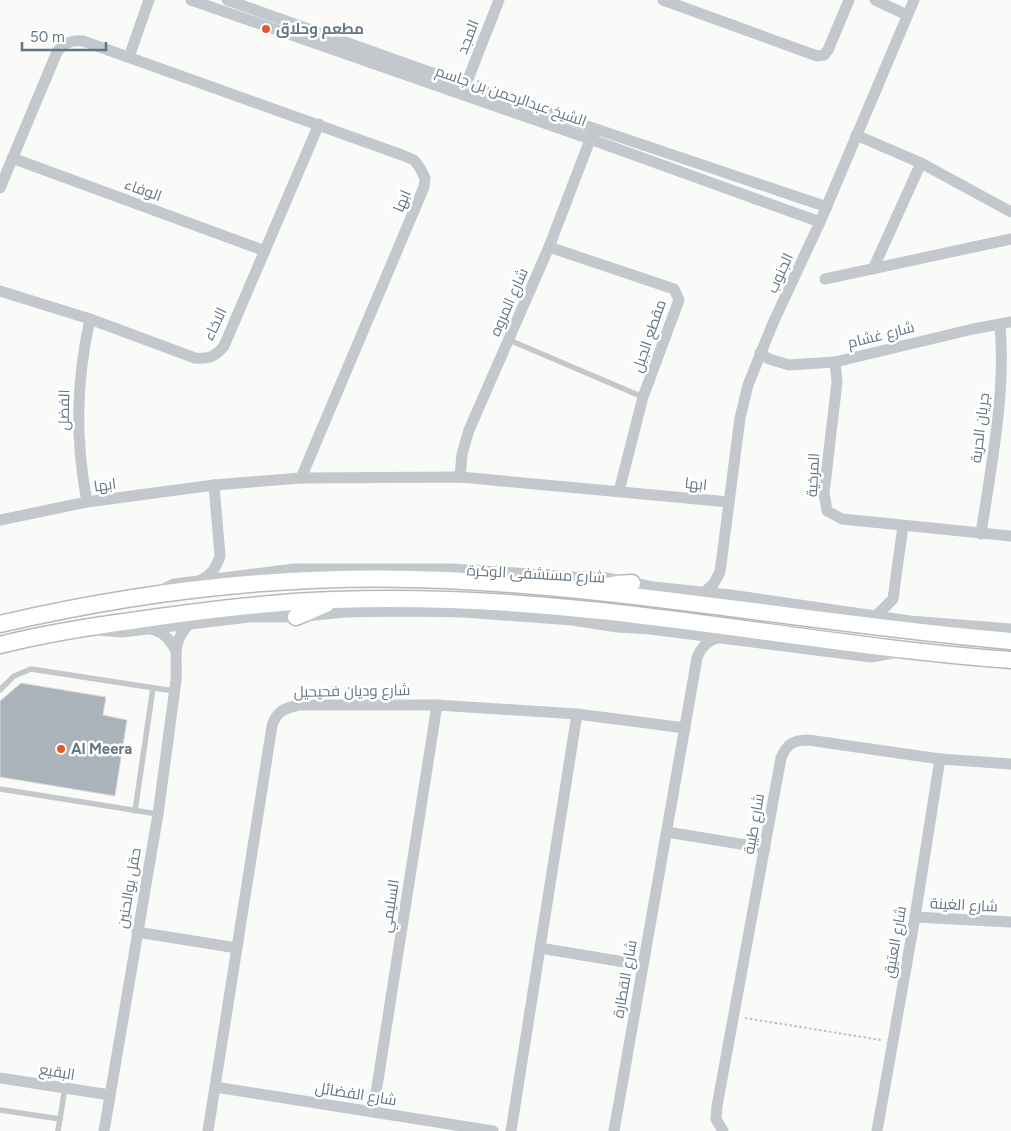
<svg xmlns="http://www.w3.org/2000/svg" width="1011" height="1131" font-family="Figtree,Cairo,sans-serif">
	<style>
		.building { fill: #aab3b9; stroke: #dcdcda }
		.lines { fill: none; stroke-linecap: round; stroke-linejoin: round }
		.secondary-casing { stroke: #b3babf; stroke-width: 19 }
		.path { stroke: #bbbfc2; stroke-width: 2; stroke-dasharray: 2.5 2.5; stroke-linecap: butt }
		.lane { stroke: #c3c8cc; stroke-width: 5.5 }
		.street { stroke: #c3c8cc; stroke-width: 11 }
		.secondary { stroke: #fff; stroke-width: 16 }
		.poi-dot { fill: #e4572e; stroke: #fff; stroke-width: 2 }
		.labels { text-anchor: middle; stroke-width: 5; stroke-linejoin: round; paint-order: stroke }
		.poi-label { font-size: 15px; font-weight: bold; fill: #657683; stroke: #fff; text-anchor: start }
		.street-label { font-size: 15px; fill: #657683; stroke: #fff }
	</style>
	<rect width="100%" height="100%" fill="#fafaf8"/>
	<polygon class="building" points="21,683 106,697 103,715 127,720 115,796 0,777 0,701"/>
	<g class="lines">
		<defs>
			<g id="secondary">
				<polyline points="599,588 617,584 632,583"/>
				<polyline points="296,617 326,604"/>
				<path d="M 0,624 C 145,590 298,573 447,580 C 636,589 823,625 1011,641"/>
				<path d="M 0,645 C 43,634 87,627 131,621 C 198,611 266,602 334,600 C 419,597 505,601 590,610 C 730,624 870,650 1011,660"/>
			</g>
		</defs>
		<use href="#secondary" class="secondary-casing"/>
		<polyline class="path" points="745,1018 881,1040"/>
		<g class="lane">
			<polyline points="509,340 643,397"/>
			<polyline points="0,690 14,676 31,669 174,691"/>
			<polyline points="0,789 158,814"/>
			<polyline points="135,811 153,688"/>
			<polyline points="0,1110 60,1119"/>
			<polyline points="58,1131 65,1088"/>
		</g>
		<g class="street">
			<polyline points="191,0 590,139 820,222"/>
			<polyline points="227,0 466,85 827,207"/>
			<polyline points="663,0 817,56 824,55 828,50 849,0"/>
			<polyline points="875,0 907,15"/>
			<polyline points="129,57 149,0"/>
			<polyline points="463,92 499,0"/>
			<polyline points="856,135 921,163 1011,212"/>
			<polyline points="12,158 265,251"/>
			<path d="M 0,188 L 57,52 C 64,43 71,40 83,41 L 402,155 L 414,160 L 420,168 L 425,178 L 424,187 L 301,478"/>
			<polyline points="549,247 674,289 679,300 643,397 619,491"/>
			<polyline points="873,269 921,163"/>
			<polyline points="825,279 1011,239"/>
			<path d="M 0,291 L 90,319 L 195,358 C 209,359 215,357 224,346 L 319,124"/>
			<polyline points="760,353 769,359 789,365 835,362 973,329 1011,322"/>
			<polyline points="835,362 837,382 824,493 827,511 842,519 1011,536"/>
			<polyline points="460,477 462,454 469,430 549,247 593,132"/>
			<path d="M 87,502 C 75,438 76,383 90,319"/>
			<polyline points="0,520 87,502 214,485 301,478 460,477 729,502"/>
			<path d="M 981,534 C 991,466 1006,394 1000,325"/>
			<path d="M 201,580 C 212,574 216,568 220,556 L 214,485"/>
			<polyline points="158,592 174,584 294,569 453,569 574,577 601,577 653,587 731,595 910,621 1011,629"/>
			<polyline points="705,592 714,583 720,572 740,418 748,385 773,323 820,222 914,0"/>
			<polyline points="876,616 893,599 903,526"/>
			<path d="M 151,629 C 163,632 169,638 175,649"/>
			<polyline points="97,630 122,632 249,617 296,617 345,612 403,611 463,612 572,620 617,627 650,629 871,657 899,652"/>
			<polyline points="667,832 765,848"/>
			<polyline points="915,917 1011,922"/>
			<polyline points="137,932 237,948"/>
			<polyline points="540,948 642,965"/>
			<polyline points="0,1078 110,1095"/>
			<polyline points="215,1087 493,1131"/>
			<polyline points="373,1112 437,705"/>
			<path d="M 104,1131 L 158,814 L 176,681 C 178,655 170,644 190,623"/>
			<path d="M 208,1131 L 272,726 C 276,712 284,708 299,705 L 437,705 L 577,714 L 685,728"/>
			<polyline points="511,1131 577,714"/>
			<path d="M 614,1131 L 697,658 C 701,647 707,641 718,638"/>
			<path d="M 723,1131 L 716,1119 L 717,1106 L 781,758 C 787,744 793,740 808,740 L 940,759 L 1011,764"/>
			<polyline points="877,1131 915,917 940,759"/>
		</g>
		<use href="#secondary" class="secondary"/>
	</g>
	<g class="poi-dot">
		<circle cx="266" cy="29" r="5"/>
		<circle cx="61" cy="749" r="5"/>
	</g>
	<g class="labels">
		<g class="poi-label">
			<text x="276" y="34">مطعم وحلاق</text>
			<text x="71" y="754">Al Meera</text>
		</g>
		<g class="street-label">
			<text transform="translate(468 37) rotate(-69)" y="5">المجد</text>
			<text transform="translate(511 96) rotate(19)" y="5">الشيخ عبدالرحمن بن جاسم</text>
			<text transform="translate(143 190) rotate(20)" y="5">الوفاء</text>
			<text transform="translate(402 201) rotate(-67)" y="5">ابها</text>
			<text transform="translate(780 273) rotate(-65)" y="5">الجنوب</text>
			<text transform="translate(509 302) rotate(-66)" y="5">شارع المروه</text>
			<text transform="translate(215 324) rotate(-64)" y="5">الاخاء</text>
			<text transform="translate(881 335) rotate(-14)" y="5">شارع غشام</text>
			<text transform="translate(649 336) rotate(-71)" y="5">مقطع الجبل</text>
			<text transform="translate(64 410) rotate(-89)" y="5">الفضل</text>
			<text transform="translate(980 428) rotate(-83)" y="5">جريان الحربة</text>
			<text transform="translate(813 475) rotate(-87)" y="5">المرخية</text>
			<text transform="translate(696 484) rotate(6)" y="5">ابها</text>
			<text transform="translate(105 485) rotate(-8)" y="5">ابها</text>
			<text transform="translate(536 574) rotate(3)" y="5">شارع مستشفى الوكرة</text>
			<text transform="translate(352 691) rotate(-1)" y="5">شارع وديان فحيحيل</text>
			<text transform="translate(754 824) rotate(-80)" y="5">شارع طيبة</text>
			<text transform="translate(129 888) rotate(-80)" y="5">حقل بوالحنين</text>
			<text transform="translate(964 905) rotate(3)" y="5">شارع الغينة</text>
			<text transform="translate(390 906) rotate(-81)" y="5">السليمي</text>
			<text transform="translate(895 942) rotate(-80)" y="5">شارع العتيق</text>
			<text transform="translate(625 979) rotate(-80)" y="5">شارع القطارة</text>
			<text transform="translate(57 1072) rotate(9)" y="5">البقيع</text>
			<text transform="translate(356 1094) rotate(9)" y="5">شارع الفضائل</text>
		</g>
	</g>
	<path d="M22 42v8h84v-8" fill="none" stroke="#657683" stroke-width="2.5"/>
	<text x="30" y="42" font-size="15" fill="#657683" stroke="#ffffff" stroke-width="4" paint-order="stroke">50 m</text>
</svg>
